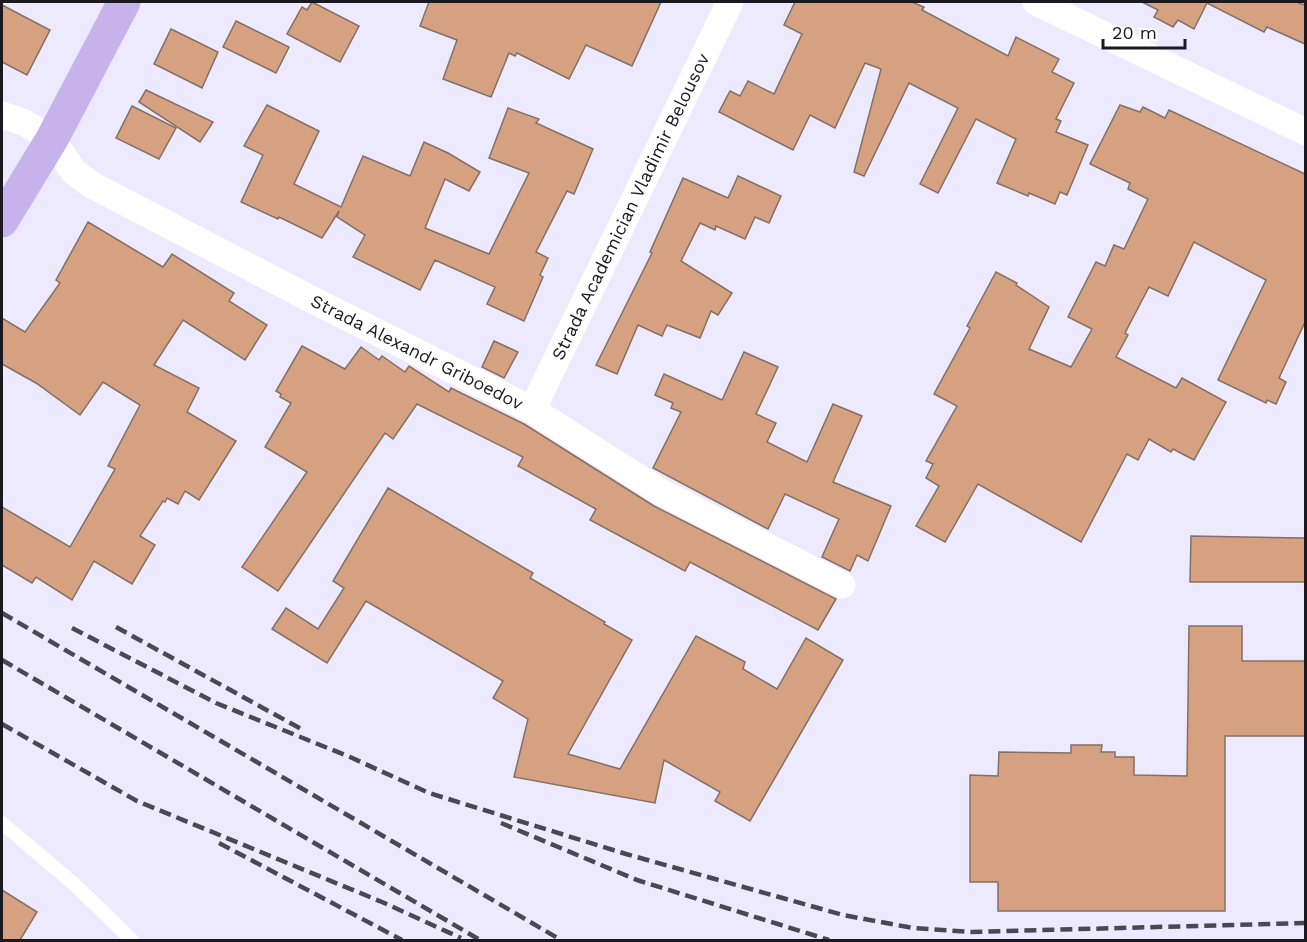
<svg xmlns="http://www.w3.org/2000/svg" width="1307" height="942" font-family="'Work Sans',sans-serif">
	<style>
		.building { fill: #d6a181; stroke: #837064; stroke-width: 1.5 }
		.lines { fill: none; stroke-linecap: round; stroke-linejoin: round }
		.service { stroke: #fff; stroke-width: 14 }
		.minor { stroke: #fff; stroke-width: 27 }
		.primary { stroke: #c8b2ec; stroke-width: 33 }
		.rail { stroke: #4a4852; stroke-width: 4.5; stroke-dasharray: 12 6; stroke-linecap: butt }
		.labels { text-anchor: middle; stroke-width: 4.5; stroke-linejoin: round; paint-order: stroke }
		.street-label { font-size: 18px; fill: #1a1920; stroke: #fff }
	</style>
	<rect width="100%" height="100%" fill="#ede9ff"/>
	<g class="building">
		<polygon points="312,2 359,26 340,62 287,34 302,7 307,10"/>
		<polygon points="429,2 661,2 632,66 586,45 569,79 517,53 515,56 509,53 491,97 443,79 457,40 420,26"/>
		<polygon points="795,2 912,2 924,7 922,10 1008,56 1016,37 1059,59 1052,72 1074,83 1056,119 1061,121 1056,132 1088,145 1067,195 1060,192 1055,204 1029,193 1028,196 997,183 1016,139 976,119 938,193 920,184 958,108 909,83 864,176 854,172 881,69 865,63 835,128 810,115 793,150 719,112 730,91 740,96 748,81 774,94 802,34 784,25"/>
		<polygon points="1142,2 1296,2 1305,5 1305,44 1267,27 1264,32 1207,3 1194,29 1178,20 1173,27 1154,17 1158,10"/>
		<polygon points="2,5 50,30 27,75 2,62"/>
		<polygon points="236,21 289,47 276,73 223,47"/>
		<polygon points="171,29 218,52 202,88 154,64"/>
		<polygon points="146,90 213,122 200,142 139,102"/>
		<polygon points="267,105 319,131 294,184 341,207 363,156 410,176 424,142 448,153 480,172 469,191 445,179 425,228 489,254 529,173 489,158 508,108 539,119 536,123 593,149 574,194 567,191 536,252 548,258 540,275 543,277 524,321 487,304 495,287 435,260 420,290 353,257 365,235 337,217 339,211 322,238 279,217 278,219 241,202 263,155 244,146"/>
		<polygon points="1120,105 1140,112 1143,107 1165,118 1169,110 1305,174 1305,322 1279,378 1286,382 1276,404 1267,400 1266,403 1218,380 1266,280 1194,242 1168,296 1149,287 1125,333 1128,335 1116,357 1176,388 1182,378 1226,402 1194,460 1173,449 1171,452 1149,439 1138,460 1127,454 1081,542 978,484 945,542 916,526 939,486 926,478 933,464 926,461 957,406 934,394 970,328 967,326 996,272 1017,283 1016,285 1049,307 1029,349 1071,367 1092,329 1068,317 1096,262 1105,266 1114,245 1124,249 1148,199 1128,189 1130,183 1090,164"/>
		<polygon points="132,106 176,128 159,159 116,138"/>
		<polygon points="738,176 781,196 769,223 755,217 745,239 716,226 715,230 700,223 681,261 732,293 718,315 711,311 700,338 667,325 662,336 638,325 617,374 596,365 652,253 650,252 683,178 728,198"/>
		<polygon points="88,222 163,267 172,254 234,293 229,301 267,325 245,360 183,320 154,365 199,388 187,412 236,441 199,500 185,491 178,504 167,498 165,502 163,501 140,536 155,545 132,584 94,561 72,600 36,577 32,583 2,565 2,507 70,547 115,469 108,466 140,405 103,382 80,415 36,383 2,364 2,318 25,332 60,283 56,280"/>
		<polygon points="494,341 518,352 504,378 482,367"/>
		<polygon points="302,346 345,369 361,347 379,360 382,356 405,372 409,366 449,392 451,388 524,424 654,506 836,599 818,630 690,562 685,571 590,520 596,509 518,466 523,457 417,404 393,439 385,433 278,591 242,567 307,472 265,447 291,403 280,397 281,394 276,391"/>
		<polygon points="744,352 778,367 756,414 776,423 767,442 807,462 833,404 862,416 833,482 891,506 868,561 857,555 850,571 822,557 839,519 785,494 768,529 653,468 681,412 671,408 673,403 655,395 664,374 722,400"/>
		<polygon points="388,488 533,573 530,578 605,622 604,624 632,640 568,754 620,769 696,636 745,662 743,669 777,689 806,638 843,660 750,821 715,801 720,792 664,760 655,803 514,777 528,719 493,698 503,681 366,601 327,663 272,629 286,608 318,629 344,588 333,581"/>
		<polygon points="1191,536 1305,538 1305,582 1190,582"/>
		<polygon points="1189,626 1242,626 1242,661 1305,661 1305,736 1225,736 1225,911 998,911 998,882 970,882 970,775 998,776 999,752 1071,753 1071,745 1102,745 1101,752 1115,752 1115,757 1134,757 1134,775 1187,776"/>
		<polygon points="2,890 37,912 20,940 2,940"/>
	</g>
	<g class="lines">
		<polyline class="service" points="2,823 74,884 132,940"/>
		<g class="minor">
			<polyline points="1036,2 1306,132"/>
			<path id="s1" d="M 2,115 L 25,123 L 52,139 L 74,172 L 92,185 L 305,296 L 532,410 L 661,492 L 842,585"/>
			<path id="s2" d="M 532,410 L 730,2"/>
		</g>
		<polyline class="primary" points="2,221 52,139 124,2"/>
		<g class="rail">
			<polyline points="2,613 561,940"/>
			<polyline points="116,627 303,730"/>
			<polyline points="72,628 216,703 350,757 429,793 626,854 843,915 913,928 971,932 1306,923"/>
			<polyline points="2,660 480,940"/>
			<polyline points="2,724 137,801 382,902 461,938"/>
			<polyline points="501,823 637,880 829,940"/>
			<polyline points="219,843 402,940"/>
		</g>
	</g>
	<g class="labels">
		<g class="street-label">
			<text dy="6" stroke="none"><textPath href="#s2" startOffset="226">Strada Academician Vladimir Belousov</textPath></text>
			<text dy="6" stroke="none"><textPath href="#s1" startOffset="483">Strada Alexandr Griboedov</textPath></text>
		</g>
	</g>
	<rect width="1307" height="942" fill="none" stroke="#1a1920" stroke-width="6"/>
	<path d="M1103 39v9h82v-9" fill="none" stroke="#1a1920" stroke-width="3"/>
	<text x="1112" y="39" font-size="18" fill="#1a1920" stroke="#ffffff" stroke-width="4.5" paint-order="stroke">20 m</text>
</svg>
